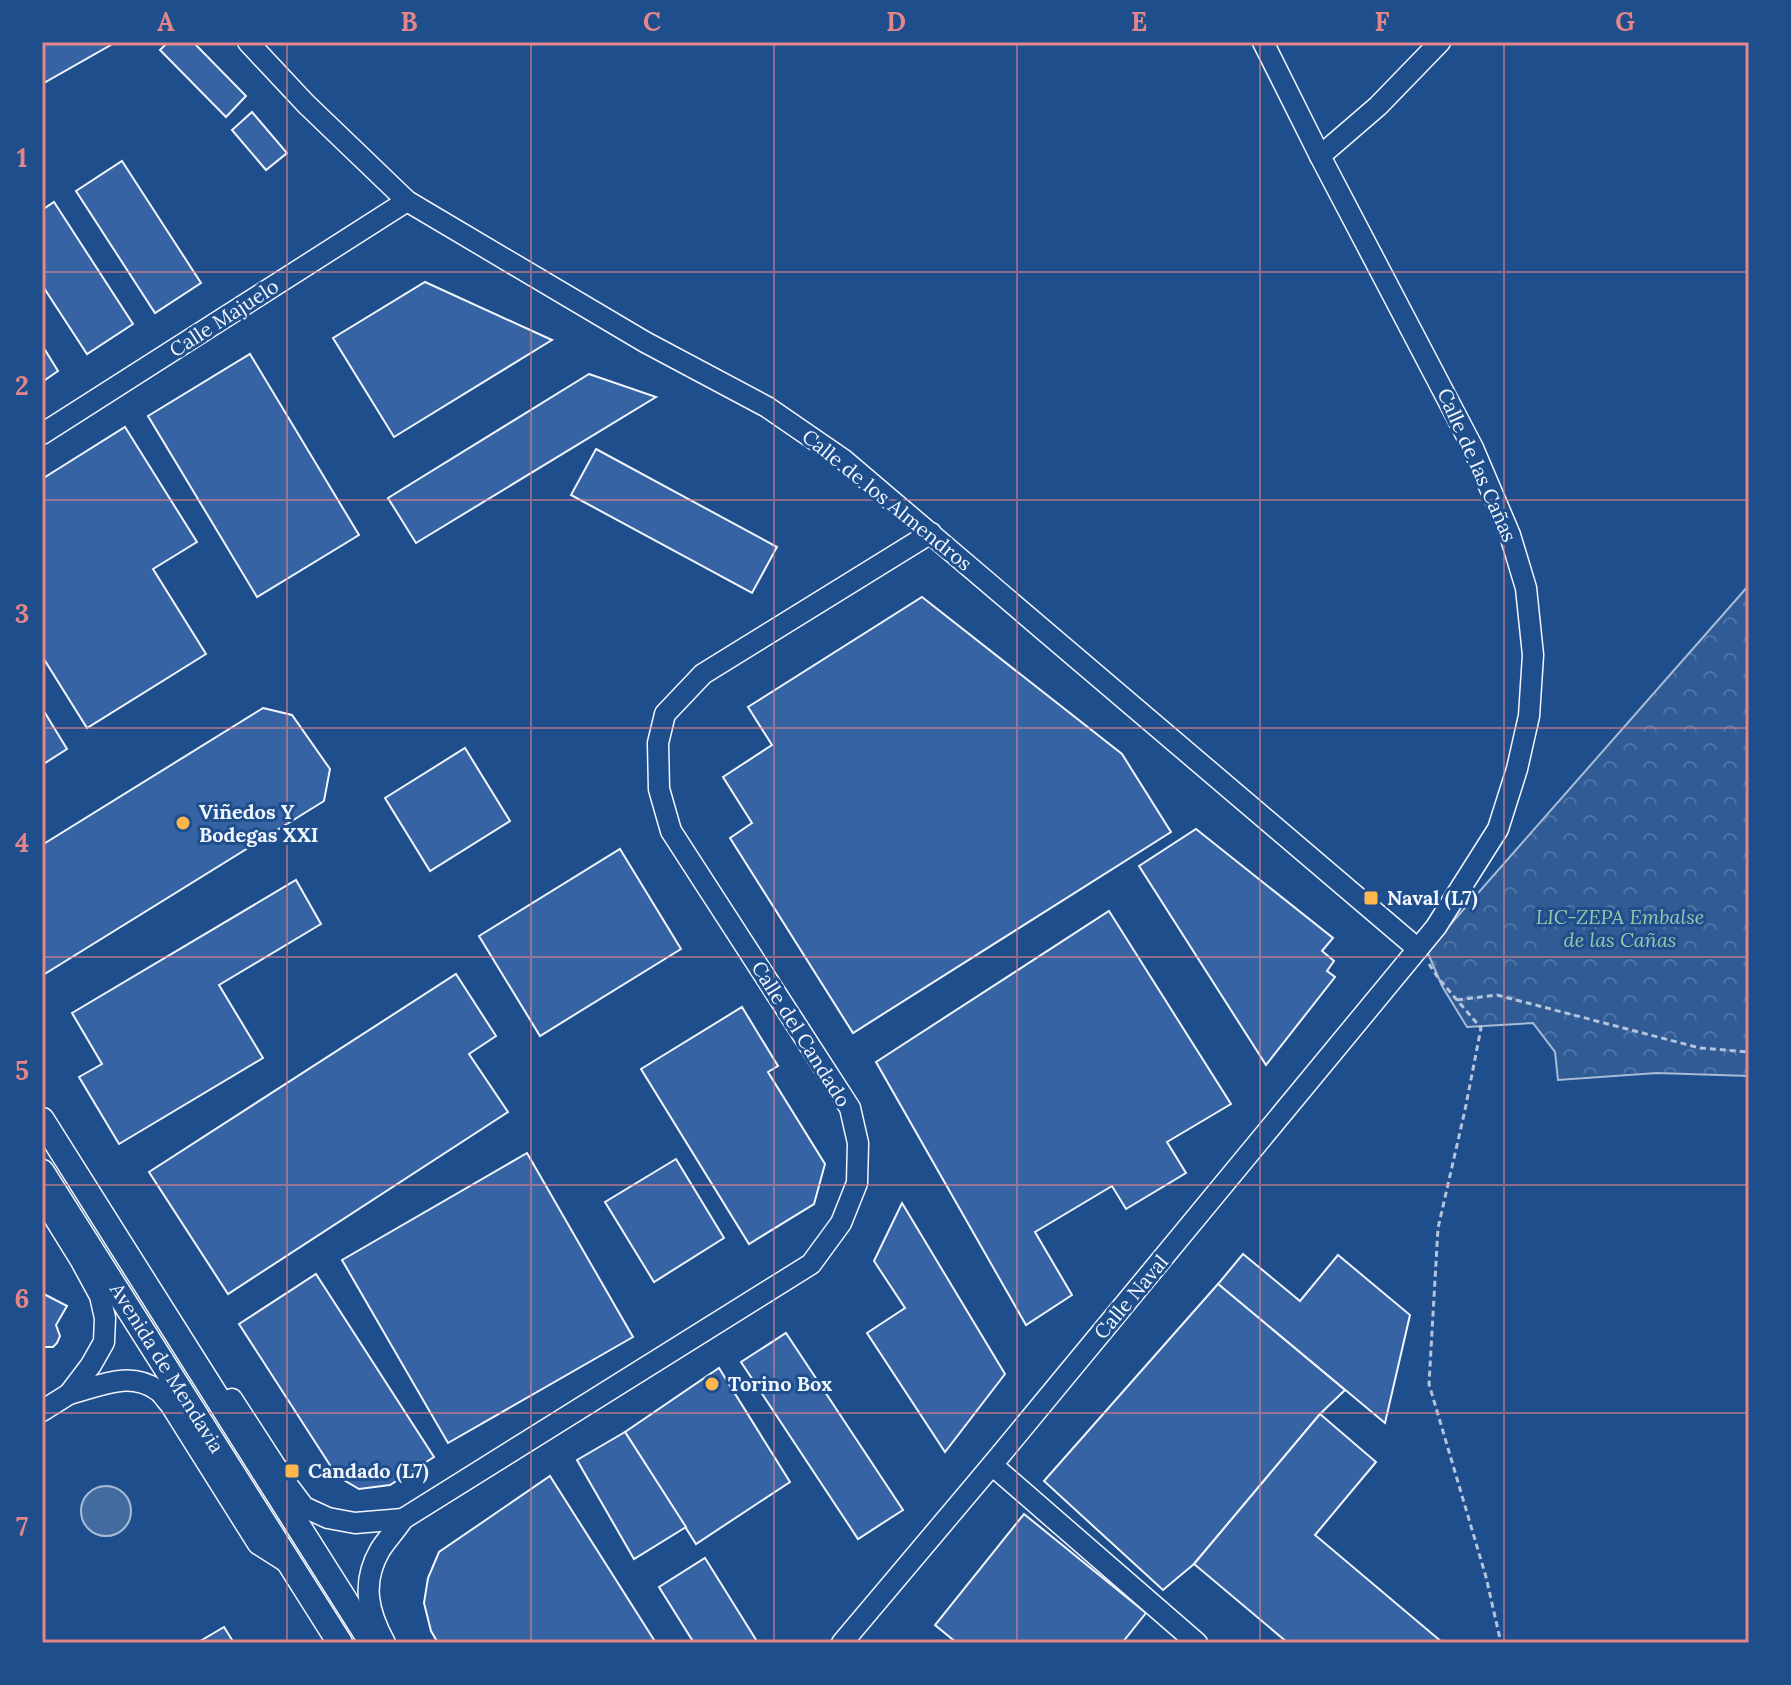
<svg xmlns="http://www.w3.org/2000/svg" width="1791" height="1685" font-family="Lora,serif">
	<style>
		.forest { fill: url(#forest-crowns); stroke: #a8bbd7; stroke-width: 2 }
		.water { fill: #446ba0; stroke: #a8bbd7; stroke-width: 2 }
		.building { fill: #3563a3; stroke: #f2f6ff; stroke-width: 2 }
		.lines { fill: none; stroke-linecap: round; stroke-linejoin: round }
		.minor-casing { stroke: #f2f6ff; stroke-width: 23 }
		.major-casing { stroke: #f2f6ff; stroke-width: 27 }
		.path { stroke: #b3c4dc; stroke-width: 3; stroke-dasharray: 6 4; stroke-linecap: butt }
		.minor { stroke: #1f4e8c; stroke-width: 20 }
		.major { stroke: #1f4e8c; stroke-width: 24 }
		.grid { fill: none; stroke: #e38589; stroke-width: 2; stroke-opacity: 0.55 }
		.poi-dot { fill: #ffb74d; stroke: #1f4e8c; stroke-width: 3 }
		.labels { text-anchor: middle; stroke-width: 6; stroke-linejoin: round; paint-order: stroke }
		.street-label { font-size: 20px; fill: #f2f6ff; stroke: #1f4e8c }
		.poi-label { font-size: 20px; font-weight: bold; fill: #f2f6ff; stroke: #1f4e8c; text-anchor: start }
		.park-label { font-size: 20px; font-style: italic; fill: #97c8a6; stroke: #1f4e8c }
		.neatline { fill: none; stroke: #e38589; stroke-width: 3 }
		.grid-label { font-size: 26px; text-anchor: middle; font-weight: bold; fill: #e38589 }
	</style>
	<defs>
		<pattern id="forest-crowns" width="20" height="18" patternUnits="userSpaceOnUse" patternTransform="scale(2)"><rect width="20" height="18" fill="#305b95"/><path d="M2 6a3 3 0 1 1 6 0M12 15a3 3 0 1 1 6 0" fill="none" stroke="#4e73a5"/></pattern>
	</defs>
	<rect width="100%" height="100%" fill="#1f4e8c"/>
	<polygon class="forest" points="1749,585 1749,1076 1657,1073 1558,1080 1555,1052 1533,1023 1467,1027 1442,986 1427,951"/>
	<circle class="water" cx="106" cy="1511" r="25"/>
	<g class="building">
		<polygon points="42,42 116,42 42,84"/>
		<polygon points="168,42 193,42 246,96 226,117 160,50"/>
		<polygon points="252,112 287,153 266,170 232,130"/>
		<polygon points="122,161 201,283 155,313 76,191"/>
		<polygon points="54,202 133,324 87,354 42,285 42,210"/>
		<polygon points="425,282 552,340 394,437 333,338"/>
		<polygon points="42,345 58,371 42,382"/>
		<polygon points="250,354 359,535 257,597 148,416"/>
		<polygon points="589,374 656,397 416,543 388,498"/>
		<polygon points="125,427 197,542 153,569 206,654 87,728 42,656 42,479"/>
		<polygon points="596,449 777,547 752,593 571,495"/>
		<polygon points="922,597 1122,754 1171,832 853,1033 730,838 752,823 723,777 772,745 748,707"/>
		<polygon points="42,708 67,749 42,765"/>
		<polygon points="263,708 292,715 330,769 324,801 43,975 42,845"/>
		<polygon points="465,748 510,821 430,871 385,798"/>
		<polygon points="1196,829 1333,938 1322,951 1334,961 1327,971 1335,977 1266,1065 1139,866"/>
		<polygon points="620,849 681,949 540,1036 479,936"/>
		<polygon points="296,880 321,924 219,985 263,1058 119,1144 79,1077 102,1064 72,1013"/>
		<polygon points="1109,911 1231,1104 1167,1142 1186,1173 1126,1209 1112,1186 1035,1232 1072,1295 1026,1325 876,1062"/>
		<polygon points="456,974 496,1036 469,1054 508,1112 228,1294 149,1172"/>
		<polygon points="742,1007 778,1066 768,1072 825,1164 814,1204 749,1244 641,1069"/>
		<polygon points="527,1153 633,1337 448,1443 342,1260"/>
		<polygon points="676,1159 724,1238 654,1282 605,1202"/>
		<polygon points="902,1203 1005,1374 945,1452 867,1333 905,1308 874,1261"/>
		<polygon points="1243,1254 1300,1301 1338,1255 1410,1315 1385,1423 1218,1284"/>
		<polygon points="316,1274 434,1457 390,1485 359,1489 337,1476 239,1324"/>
		<polygon points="1218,1284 1345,1390 1320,1414 1194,1564 1163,1590 1044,1481"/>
		<polygon points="42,1293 67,1306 56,1325 60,1336 57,1343 53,1347 44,1347 42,1352"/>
		<polygon points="786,1333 903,1510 858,1539 741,1362"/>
		<polygon points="719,1368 790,1482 696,1544 625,1432"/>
		<polygon points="1320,1414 1376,1462 1315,1535 1443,1643 1288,1643 1194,1564"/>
		<polygon points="625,1432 686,1527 634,1559 577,1460"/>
		<polygon points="550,1476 656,1643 438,1643 431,1631 424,1603 428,1578 439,1552"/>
		<polygon points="1024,1514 1146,1613 1122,1643 957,1643 935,1625"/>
		<polygon points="705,1558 758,1643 694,1643 659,1587"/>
		<polygon points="224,1627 234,1643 197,1643"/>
	</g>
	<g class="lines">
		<defs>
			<g id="minor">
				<polyline points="248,42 306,104 407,201 645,342 767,407 844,460 1418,949"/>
				<polyline points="1320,156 1378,106 1440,42"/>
				<polyline points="42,434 407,201"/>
				<polyline points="42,1198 81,1261 100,1296 105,1318 104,1342 91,1365 69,1394 42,1411"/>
				<path d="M 69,1394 C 98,1387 129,1370 157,1390 C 162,1393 166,1400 170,1404 L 258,1544 L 288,1563"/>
				<polyline points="232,1399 289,1487 304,1507 328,1518 355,1523 403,1519"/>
				<polyline points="992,1465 1197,1643"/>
				<path d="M 385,1643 C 368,1612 361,1583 380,1550 C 387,1539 396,1530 403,1519 L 811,1264 L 841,1223 L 857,1183 L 858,1143 L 850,1108 L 671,831 L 659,789 L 658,743 L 665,714 L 703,674 L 931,533"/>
				<polyline points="842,1643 992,1465 1436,927 1498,829 1517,769 1529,716 1533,655 1526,588 1510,535 1473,448 1320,156 1263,42"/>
			</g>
			<g id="major">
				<polyline points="42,1120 372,1643"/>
				<polyline points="42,1172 340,1643"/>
			</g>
		</defs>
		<use href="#minor" class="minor-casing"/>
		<use href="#major" class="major-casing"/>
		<g class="path">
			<polyline points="1429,964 1439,979 1481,1028 1465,1110 1438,1228 1429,1384 1486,1577 1501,1643"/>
			<polyline points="1457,1000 1497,995 1700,1048 1749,1052"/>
		</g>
		<use href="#minor" class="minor"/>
		<use href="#major" class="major"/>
	</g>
	<path class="grid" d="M 287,42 L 287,1643M 531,42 L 531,1643M 774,42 L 774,1643M 1017,42 L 1017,1643M 1260,42 L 1260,1643M 1504,42 L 1504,1643M 42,272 L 1749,272M 42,500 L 1749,500M 42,728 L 1749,728M 42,957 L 1749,957M 42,1185 L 1749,1185M 42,1413 L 1749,1413"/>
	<g class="poi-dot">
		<circle cx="183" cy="823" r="8"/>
		<rect x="1363" y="890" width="16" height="16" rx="4"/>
		<circle cx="712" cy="1384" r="8"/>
		<rect x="284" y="1463" width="16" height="16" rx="4"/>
	</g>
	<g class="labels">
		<g class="street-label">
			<text transform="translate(224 318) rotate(-33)" y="7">Calle Majuelo</text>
			<text transform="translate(1477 465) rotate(66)" y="7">Calle de las Cañas</text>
			<text transform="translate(887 500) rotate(39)" y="7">Calle de los Almendros</text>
			<text transform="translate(801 1034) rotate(58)" y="7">Calle del Candado</text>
			<text transform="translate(1131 1297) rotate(-50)" y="7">Calle Naval</text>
			<text transform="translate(167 1368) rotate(58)" y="7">Avenida de Mendavia</text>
		</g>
		<g class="poi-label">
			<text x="199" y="819">Viñedos Y<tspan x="199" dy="23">Bodegas XXI</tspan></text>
			<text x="1387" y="905">Naval (L7)</text>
			<text x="728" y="1391">Torino Box</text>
			<text x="308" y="1478">Candado (L7)</text>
		</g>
		<g class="park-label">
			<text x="1620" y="924">LIC-ZEPA Embalse<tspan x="1620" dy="23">de las Cañas</tspan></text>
		</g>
	</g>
	<rect width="1791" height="1685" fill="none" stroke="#1f4e8c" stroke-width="88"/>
	<rect x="44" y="44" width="1703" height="1597" class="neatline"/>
	<g class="grid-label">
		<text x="166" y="31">A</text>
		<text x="409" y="31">B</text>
		<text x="652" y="31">C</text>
		<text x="896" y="31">D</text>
		<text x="1139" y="31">E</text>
		<text x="1382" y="31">F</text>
		<text x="1625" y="31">G</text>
		<text x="22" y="167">1</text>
		<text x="22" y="395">2</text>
		<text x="22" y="623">3</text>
		<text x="22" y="852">4</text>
		<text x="22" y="1080">5</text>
		<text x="22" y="1308">6</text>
		<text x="22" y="1536">7</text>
	</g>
</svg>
